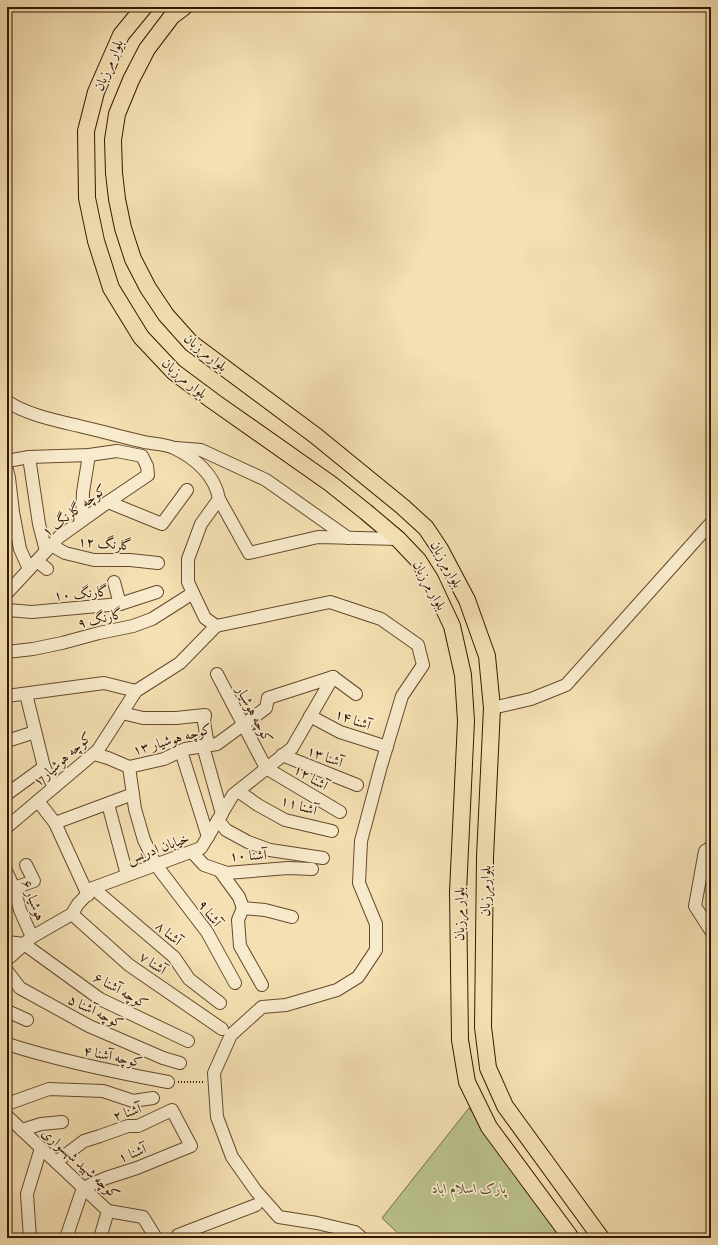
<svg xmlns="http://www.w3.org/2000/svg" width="718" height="1245" font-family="'IM FELL Great Primer',Amiri,serif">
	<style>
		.green { fill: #bac28d; stroke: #786c46 }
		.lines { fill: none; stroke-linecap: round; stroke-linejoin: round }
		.minor-casing { stroke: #65492c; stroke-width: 14 }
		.major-casing { stroke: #351700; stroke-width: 18 }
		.path { stroke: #351700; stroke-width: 2; stroke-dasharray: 1 2; stroke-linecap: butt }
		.minor { stroke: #f8ebcd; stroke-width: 12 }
		.major { stroke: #f4e0b2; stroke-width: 16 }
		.labels { text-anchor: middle; stroke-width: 3.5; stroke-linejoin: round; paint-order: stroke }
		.street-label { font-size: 14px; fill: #351700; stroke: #f8ebcd }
		.park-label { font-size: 14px; font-style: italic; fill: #5d4a2a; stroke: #f8ebcd }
	</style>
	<rect width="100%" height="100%" fill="#f4e0b2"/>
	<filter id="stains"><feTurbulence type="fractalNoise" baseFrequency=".005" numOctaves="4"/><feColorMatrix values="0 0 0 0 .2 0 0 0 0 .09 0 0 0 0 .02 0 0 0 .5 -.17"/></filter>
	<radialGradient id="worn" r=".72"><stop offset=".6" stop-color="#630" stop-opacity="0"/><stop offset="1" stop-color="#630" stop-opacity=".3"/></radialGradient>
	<polygon class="green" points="469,1108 571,1238 403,1238 382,1218"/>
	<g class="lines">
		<defs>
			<g id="minor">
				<path d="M 7,401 C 24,414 58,421 79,426 C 101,431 122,437 144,442 C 153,444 165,444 174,448 C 195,458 215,475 219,499 L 201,524 L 188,559 L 188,582 L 193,593 L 205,618 L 216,626 L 330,602 L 381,619 L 418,645 L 423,665 L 402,696 L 381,766 L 361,841 L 359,883 L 376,924 L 376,950 L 358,977 L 337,990 L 286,1005 L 262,1007 L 231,1035 L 214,1073 L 217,1117 L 232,1157 L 256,1191 L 279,1217 L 317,1223 L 355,1232 L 362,1238"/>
				<polyline points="176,448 201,450 266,480 348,538"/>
				<polyline points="29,457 39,524 46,551"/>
				<polyline points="7,461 29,457 89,455 117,451 142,456 147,466 148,475 108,502 59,537 7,593"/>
				<polyline points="7,470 9,478 13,512 20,549 29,569"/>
				<polyline points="219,499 249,553 318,537 398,539"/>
				<polyline points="108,502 162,524 187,490"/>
				<polyline points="82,520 83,492 89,455"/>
				<polyline points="51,545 65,553 94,560 130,560 158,563"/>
				<polyline points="37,561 47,569"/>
				<polyline points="114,582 120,604"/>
				<polyline points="7,610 32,612 120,604 157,592"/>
				<polyline points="7,652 33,649 62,643 99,633 133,626 152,619 193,593"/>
				<polyline points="217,674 266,768 340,812"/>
				<polyline points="333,677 356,694"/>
				<polyline points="26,694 44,767 54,787"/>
				<polyline points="7,696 104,683 136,691"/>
				<polyline points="492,708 531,699 566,685 711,523"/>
				<polyline points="122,713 143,718 176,718 205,715 204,722 208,745"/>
				<polyline points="310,716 340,732 387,747"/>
				<polyline points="7,741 35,732"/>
				<polyline points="203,746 222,814"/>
				<polyline points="181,751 208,837"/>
				<polyline points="94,754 108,758 129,767 164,759 185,749 217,744 266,708 268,698 333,677"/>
				<polyline points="282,755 357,785"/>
				<polyline points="129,767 135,809 144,840 156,865 207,932 235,983"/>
				<polyline points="238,791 258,805 285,820 332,831"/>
				<polyline points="7,794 44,767"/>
				<polyline points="38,801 55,823 88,895"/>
				<polyline points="108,804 127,875"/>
				<polyline points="218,820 226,830 248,842 270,850 323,858"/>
				<polyline points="55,823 133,794"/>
				<polyline points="7,827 98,750 136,691 180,663 216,626"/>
				<polyline points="711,847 705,851 695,906 711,931"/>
				<polyline points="192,852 204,865 227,873 288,868 312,869"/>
				<polyline points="220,871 239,897 243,908 265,910 292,917"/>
				<polyline points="7,873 14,888 20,910 32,937"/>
				<polyline points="14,888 34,881 26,865"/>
				<polyline points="93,888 174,957 189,979 220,1003"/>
				<polyline points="243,908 238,920 240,946 262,985"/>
				<polyline points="72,914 129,965 222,1029"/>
				<polyline points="7,942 24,944 100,999 188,1041"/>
				<polyline points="7,959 10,957 32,937 72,914 78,904 93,888 201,848 233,795 292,748 333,677"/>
				<polyline points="7,971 20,988 89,1026 163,1058 180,1063"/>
				<polyline points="7,1011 27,1020"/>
				<path d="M 7,1044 C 60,1061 114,1072 168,1082"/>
				<polyline points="7,1104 49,1089 103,1091 133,1101 153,1098"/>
				<polyline points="7,1116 108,1211 143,1217 156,1238"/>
				<polyline points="22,1130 41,1124 62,1122"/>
				<polyline points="56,1162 84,1141 100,1136 128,1126 138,1126 172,1110 191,1146 137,1168 106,1178 83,1188 66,1238"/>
				<polyline points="30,1238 27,1194 41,1148"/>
				<polyline points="100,1238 108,1211"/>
				<polyline points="176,1238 178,1235 256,1205"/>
			</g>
			<g id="major">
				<polyline points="144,7 121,35 96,92 86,131 87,198 96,241 111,288 141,337 174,372 213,401 331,484 366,512 398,539 418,560 430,579 452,626 463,675 466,721 458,892 460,1040 467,1082 489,1127 571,1238"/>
				<polyline points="184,7 172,16 147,49 131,80 117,114 113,140 114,173 117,199 123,228 133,259 148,288 166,315 191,343 316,436 403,507 426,528 440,549 467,600 487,656 492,708 485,857 483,1027 488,1068 505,1106 601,1238"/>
			</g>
		</defs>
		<use href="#minor" class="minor-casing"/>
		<use href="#major" class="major-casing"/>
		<polyline class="path" points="178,1082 203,1082"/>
		<use href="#minor" class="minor"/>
		<use href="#major" class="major"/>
	</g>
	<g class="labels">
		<g class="street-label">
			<text transform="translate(108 65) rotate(-67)" y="5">بلوار مرزبان</text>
			<text transform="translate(206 352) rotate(39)" y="5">بلوارمرزبان</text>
			<text transform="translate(185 378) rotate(40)" y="5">بلوار مرزبان</text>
			<text transform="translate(74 510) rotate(-37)" y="5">کوچه گلرنگ ۱</text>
			<text transform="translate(105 543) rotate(5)" y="5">گلرنگ ۱۲</text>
			<text transform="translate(447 564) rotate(61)" y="5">بلوارمرزبان</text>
			<text transform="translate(430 585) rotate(61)" y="5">بلوار مرزبان</text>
			<text transform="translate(81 593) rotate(-5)" y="5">گارنگ ۱۰</text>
			<text transform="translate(100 618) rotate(-13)" y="5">گارنگ ۹</text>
			<text transform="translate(255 714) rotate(62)" y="5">کوچه هوشیار</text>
			<text transform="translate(353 719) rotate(21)" y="5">آشنا ۱۴</text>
			<text transform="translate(172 739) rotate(-16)" y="5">کوچه هوشیار ۱۳</text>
			<text transform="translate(325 756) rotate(21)" y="5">آشنا ۱۳</text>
			<text transform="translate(62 759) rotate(-42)" y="5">کوچه هوشیار ۱</text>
			<text transform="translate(311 777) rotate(31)" y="5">آشنا ۱۲</text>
			<text transform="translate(299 805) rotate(18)" y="5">آشنا ۱۱</text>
			<text transform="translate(158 848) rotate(-20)" y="5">خیابان ادریس</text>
			<text transform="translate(248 855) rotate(-2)" y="5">آشنا ۱۰</text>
			<text transform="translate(485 891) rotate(-89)" y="5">بلوارمرزبان</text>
			<text transform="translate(34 900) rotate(70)" y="5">هوشیار ۶</text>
			<text transform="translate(210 913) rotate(54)" y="5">آشنا ۹</text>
			<text transform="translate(459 914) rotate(-90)" y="5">بلوار مرزبان</text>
			<text transform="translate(169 933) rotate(41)" y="5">آشنا ۸</text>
			<text transform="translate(153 963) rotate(35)" y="5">آشنا ۷</text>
			<text transform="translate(121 990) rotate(29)" y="5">کوچه آشنا ۶</text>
			<text transform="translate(96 1011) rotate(26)" y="5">کوچه آشنا ۵</text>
			<text transform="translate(113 1056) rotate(12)" y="5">کوچه آشنا ۴</text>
			<text transform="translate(127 1112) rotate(-17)" y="5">آشنا ۲</text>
			<text transform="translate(132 1153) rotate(-20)" y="5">آشنا ۱</text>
			<text transform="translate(81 1163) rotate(42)" y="5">کوچه شهید شهسواری</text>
		</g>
		<g class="park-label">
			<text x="469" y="1193">پارک اسلام اباد</text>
		</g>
	</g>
	<rect width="718" height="1245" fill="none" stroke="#f4e0b2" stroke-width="24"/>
	<rect x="8" y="8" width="702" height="1229" fill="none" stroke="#351700" stroke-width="2"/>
	<rect x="12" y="12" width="694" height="1221" fill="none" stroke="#351700"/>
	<rect width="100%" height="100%" filter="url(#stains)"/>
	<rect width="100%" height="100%" fill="url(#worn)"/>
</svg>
